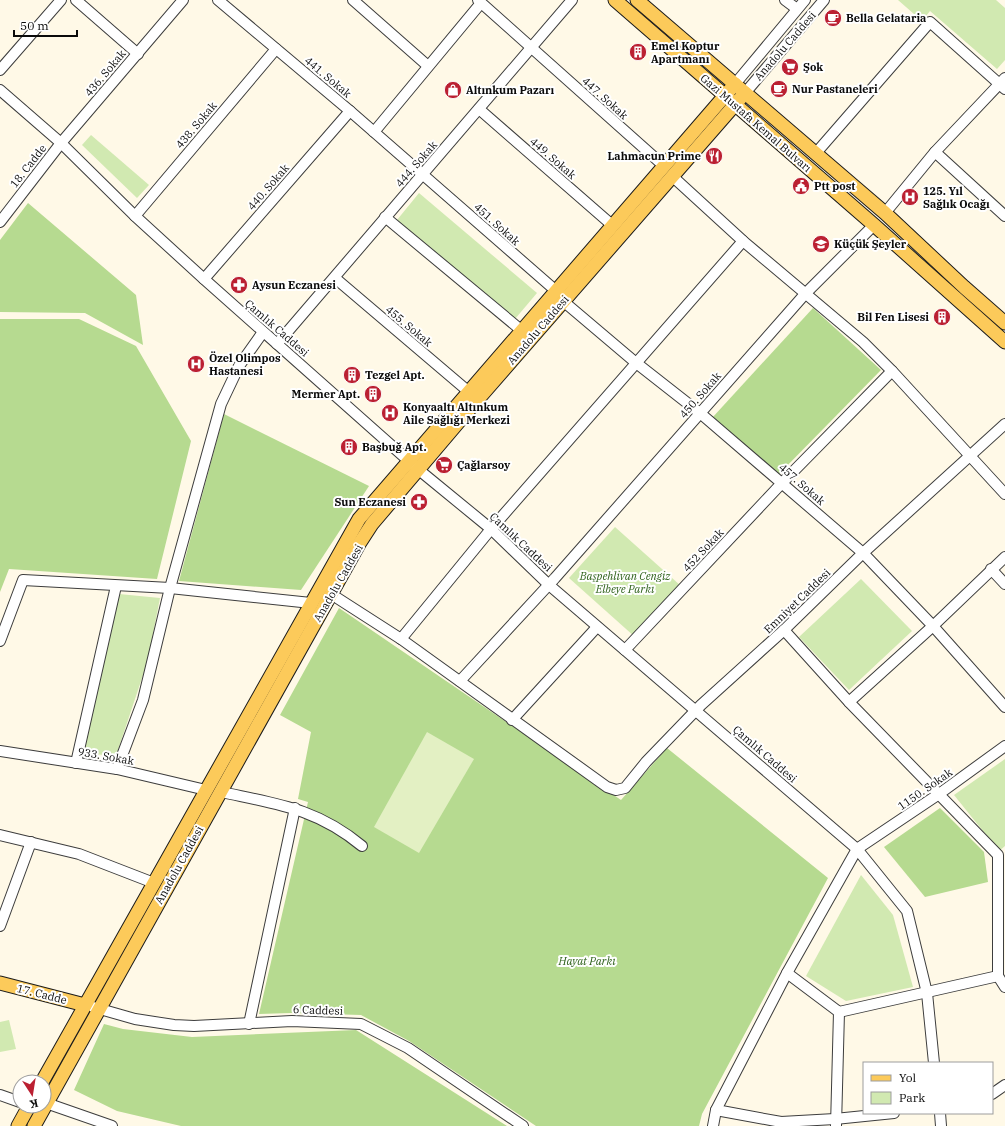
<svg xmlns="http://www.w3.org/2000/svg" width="1005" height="1126" font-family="'IBM Plex Serif',serif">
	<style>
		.green { fill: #d1e9b1 }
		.forest { fill: #b6da90 }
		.pitch { fill: #e3f0c3 }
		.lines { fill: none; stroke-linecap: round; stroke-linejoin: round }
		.minor-casing { stroke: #3d3d3d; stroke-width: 12 }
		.major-casing { stroke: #1b1b1b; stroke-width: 15 }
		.minor { stroke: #fff; stroke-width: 10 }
		.major { stroke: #fcca5a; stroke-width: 13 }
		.labels { text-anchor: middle; stroke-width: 4; stroke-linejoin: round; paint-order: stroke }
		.poi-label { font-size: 11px; font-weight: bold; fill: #0a0a0a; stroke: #fff; text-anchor: start }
		.street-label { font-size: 11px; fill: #0a0a0a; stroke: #fff }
		.park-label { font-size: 11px; font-style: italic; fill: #2e611a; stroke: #fff }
	</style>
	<rect width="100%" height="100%" fill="#fff9e7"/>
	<g class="green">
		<polygon points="898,0 996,0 1005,8 1005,60 997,69 930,11 922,21"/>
		<polygon points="91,135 149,185 137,198 82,145"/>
		<polygon points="419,193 537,293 515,319 397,220"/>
		<polygon points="615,527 681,586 635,637 569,578"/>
		<polygon points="861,579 912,631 849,690 799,637"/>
		<polygon points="119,594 160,598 148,660 116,756 83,753"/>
		<polygon points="1005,759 1005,846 999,851 954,795"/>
		<polygon points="861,875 893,915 913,987 846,1001 806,976"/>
		<polygon points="9,1020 16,1049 0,1052 0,1022"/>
	</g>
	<g class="forest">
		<polygon points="28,203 136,295 143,345 85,313 0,312 0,240"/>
		<polygon points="813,308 881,370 778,475 712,418"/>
		<polygon points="0,319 79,319 136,346 191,441 157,579 9,569 0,592"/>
		<polygon points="224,414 369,486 301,590 179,581"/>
		<polygon points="339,608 621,800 667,748 828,878 702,1114 699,1126 536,1126 409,1041 361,1015 291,1013 259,1014 308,802 298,799 311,732 280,715"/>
		<polygon points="940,808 984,852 988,882 925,897 884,847"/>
		<polygon points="104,1024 123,1029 192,1037 356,1030 507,1126 181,1126 117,1111 74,1090"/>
	</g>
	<polygon class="pitch" points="427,732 474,759 419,853 374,827"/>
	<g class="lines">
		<defs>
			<g id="minor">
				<polyline points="76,0 138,54"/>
				<polyline points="218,0 350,111 555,290"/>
				<polyline points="353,0 428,66"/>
				<polyline points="478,0 664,166"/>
				<polyline points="785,0 797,9"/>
				<polyline points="0,70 61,0"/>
				<polyline points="735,84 805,0"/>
				<polyline points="0,90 61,143 135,216 204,279 419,470 491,529 549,585 857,849 907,911 927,993 934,1063"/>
				<polyline points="745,93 824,0"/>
				<polyline points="479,109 612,225"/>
				<polyline points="374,132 481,3"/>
				<polyline points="935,152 1005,216"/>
				<polyline points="816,153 930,22 1005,89"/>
				<polyline points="672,176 743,241 863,342 892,371 1005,494"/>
				<polyline points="885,213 935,152 1005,78"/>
				<polyline points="135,216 276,49"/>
				<polyline points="385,217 521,330"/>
				<polyline points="0,222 61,143 183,0"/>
				<polyline points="335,278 469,392"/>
				<polyline points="204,279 350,111"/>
				<polyline points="563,301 635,362 700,413 863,553 933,626 1005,707"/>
				<polyline points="277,344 572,0"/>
				<polyline points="991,569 1005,584"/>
				<polyline points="331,594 401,639 607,787 616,790 625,788 646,762 701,705 784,630 863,553 1005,424"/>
				<polyline points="784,630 849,702 998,855 998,976 1005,987"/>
				<polyline points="401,639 491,529 743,241"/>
				<polyline points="0,641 23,580 170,588 311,603"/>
				<polyline points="625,650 782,483 892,371"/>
				<polyline points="460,681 555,578 805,294 874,225"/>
				<polyline points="849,702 933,626 1005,557"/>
				<polyline points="512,720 597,627"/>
				<polyline points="0,751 117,769 206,790"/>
				<polyline points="76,763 116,586"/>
				<polyline points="117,769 143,700 170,588 221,404 239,366 263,332"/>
				<path d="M 221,792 C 277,804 316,808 362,846"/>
				<polyline points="0,835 79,854 154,883"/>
				<polyline points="0,926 31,842"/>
				<polyline points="787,973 839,1012 998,976"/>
				<polyline points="93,1007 135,1019 174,1025 194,1026 292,1021 361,1024 408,1048 523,1126"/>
				<polyline points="249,1024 295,808"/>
				<polyline points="992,1094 1005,1085"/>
				<polyline points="0,1095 20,1102"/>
				<polyline points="46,1103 112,1126"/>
				<polyline points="716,1110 781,1122 835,1119 894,1113"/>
				<polyline points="940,1113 941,1126"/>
				<polyline points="713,1126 716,1110 787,973 857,849 939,794 1005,746"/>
				<polyline points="836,1126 839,1012"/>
			</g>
			<g id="major">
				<polyline points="615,0 874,225 1005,342"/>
				<polyline points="637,0 885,213 964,287 1005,323"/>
				<polyline points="0,983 85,1005"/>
				<polyline points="42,1082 359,519 735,84"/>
				<polyline points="18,1126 29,1106"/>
				<polyline points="34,1126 359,544 372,524 473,405 745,93"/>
			</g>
		</defs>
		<use href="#minor" class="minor-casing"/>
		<use href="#major" class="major-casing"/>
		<use href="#minor" class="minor"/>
		<use href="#major" class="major"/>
	</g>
	<defs>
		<symbol id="cafe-disc" viewBox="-11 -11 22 22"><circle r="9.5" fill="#bb2032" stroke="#fff"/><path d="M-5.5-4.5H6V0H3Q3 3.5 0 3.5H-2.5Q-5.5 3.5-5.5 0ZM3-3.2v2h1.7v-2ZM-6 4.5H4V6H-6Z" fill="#fff"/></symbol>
		<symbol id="building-disc" viewBox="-11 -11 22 22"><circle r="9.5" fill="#bb2032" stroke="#fff"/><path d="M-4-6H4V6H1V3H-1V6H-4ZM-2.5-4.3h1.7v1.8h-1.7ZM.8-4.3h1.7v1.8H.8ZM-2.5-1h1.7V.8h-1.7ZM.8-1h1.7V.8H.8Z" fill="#fff"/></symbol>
		<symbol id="supermarket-disc" viewBox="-11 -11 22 22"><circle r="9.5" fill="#bb2032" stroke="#fff"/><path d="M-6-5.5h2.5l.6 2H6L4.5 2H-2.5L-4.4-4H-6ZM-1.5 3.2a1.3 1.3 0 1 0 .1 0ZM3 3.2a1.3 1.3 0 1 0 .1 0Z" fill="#fff"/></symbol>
		<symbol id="shop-disc" viewBox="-11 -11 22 22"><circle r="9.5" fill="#bb2032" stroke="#fff"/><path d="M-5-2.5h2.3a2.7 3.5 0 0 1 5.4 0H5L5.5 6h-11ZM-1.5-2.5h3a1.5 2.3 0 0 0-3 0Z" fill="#fff"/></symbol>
		<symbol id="restaurant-disc" viewBox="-11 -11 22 22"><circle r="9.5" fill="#bb2032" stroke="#fff"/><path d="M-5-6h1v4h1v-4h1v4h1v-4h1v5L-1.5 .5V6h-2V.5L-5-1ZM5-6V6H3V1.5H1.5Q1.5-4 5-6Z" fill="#fff"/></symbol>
		<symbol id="civic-disc" viewBox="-11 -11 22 22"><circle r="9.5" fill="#bb2032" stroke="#fff"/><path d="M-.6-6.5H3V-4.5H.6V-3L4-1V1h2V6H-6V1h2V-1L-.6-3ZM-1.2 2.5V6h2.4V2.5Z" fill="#fff"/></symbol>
		<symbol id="hospital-disc" viewBox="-11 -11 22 22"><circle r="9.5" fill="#bb2032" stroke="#fff"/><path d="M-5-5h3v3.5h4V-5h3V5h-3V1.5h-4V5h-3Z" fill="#fff"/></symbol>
		<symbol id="school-disc" viewBox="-11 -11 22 22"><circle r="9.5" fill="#bb2032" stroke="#fff"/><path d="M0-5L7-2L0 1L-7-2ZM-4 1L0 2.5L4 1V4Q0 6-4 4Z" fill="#fff"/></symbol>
		<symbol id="pharmacy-disc" viewBox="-11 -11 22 22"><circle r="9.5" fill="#bb2032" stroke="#fff"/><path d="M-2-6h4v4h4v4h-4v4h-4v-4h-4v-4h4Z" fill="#fff"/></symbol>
	</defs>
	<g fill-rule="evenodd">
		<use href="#cafe-disc" x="823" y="8" width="20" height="20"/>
		<use href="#building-disc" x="628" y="42" width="20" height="20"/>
		<use href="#supermarket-disc" x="780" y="57" width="20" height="20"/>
		<use href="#cafe-disc" x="769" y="79" width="20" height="20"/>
		<use href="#shop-disc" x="443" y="80" width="20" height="20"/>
		<use href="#restaurant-disc" x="704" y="146" width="20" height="20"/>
		<use href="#civic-disc" x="791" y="176" width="20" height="20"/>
		<use href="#hospital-disc" x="900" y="187" width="20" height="20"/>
		<use href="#school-disc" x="811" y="234" width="20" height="20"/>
		<use href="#pharmacy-disc" x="229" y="275" width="20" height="20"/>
		<use href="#building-disc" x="932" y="307" width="20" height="20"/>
		<use href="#hospital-disc" x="186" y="354" width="20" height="20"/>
		<use href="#building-disc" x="342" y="365" width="20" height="20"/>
		<use href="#building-disc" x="363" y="384" width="20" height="20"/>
		<use href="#hospital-disc" x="380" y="403" width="20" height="20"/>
		<use href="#building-disc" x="339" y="437" width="20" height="20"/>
		<use href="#supermarket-disc" x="434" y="455" width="20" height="20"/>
		<use href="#pharmacy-disc" x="409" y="492" width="20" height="20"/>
	</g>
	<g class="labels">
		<g class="poi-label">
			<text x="846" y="22">Bella Gelataria</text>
			<text x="651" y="50">Emel Koptur<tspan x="651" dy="13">Apartmanı</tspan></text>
			<text x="803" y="71">Şok</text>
			<text x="792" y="93">Nur Pastaneleri</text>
			<text x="466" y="94">Altınkum Pazarı</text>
			<text x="701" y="160" text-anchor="end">Lahmacun Prime</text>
			<text x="814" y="190">Ptt post</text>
			<text x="923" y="195">125. Yıl<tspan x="923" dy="13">Sağlık Ocağı</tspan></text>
			<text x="834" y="248">Küçük Şeyler</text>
			<text x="252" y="289">Aysun Eczanesi</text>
			<text x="929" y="321" text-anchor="end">Bil Fen Lisesi</text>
			<text x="209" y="362">Özel Olimpos<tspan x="209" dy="13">Hastanesi</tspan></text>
			<text x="365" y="379">Tezgel Apt.</text>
			<text x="360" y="398" text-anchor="end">Mermer Apt.</text>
			<text x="403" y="411">Konyaaltı Altınkum<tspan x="403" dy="13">Aile Sağlığı Merkezi</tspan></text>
			<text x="362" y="451">Başbuğ Apt.</text>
			<text x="457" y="469">Çağlarsoy</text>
			<text x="406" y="506" text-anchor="end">Sun Eczanesi</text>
		</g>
		<g class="street-label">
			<text transform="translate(785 46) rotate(-49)" y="4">Anadolu Caddesi</text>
			<text transform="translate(105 73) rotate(-50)" y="4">436. Sokak</text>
			<text transform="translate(328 77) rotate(40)" y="4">441. Sokak</text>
			<text transform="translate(605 98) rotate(42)" y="4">447. Sokak</text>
			<text transform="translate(756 123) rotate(41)" y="4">Gazi Mustafa Kemal Bulvarı</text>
			<text transform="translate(196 125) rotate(-50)" y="4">438. Sokak</text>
			<text transform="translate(553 158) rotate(41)" y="4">449. Sokak</text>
			<text transform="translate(416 164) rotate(-49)" y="4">444. Sokak</text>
			<text transform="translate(28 166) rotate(-52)" y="4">18. Cadde</text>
			<text transform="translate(268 187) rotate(-49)" y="4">440. Sokak</text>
			<text transform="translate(497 224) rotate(42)" y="4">451. Sokak</text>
			<text transform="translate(409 326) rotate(40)" y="4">455. Sokak</text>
			<text transform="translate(277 328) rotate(41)" y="4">Çamlık Caddesi</text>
			<text transform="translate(538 330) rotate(-49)" y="4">Anadolu Caddesi</text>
			<text transform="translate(700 395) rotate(-49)" y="4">450. Sokak</text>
			<text transform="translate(802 484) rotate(41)" y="4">457. Sokak</text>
			<text transform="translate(521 542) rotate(43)" y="4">Çamlık Caddesi</text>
			<text transform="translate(703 550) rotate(-47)" y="4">452 Sokak</text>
			<text transform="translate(338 583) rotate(-60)" y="4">Anadolu Caddesi</text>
			<text transform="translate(797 601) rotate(-44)" y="4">Emniyet Caddesi</text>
			<text transform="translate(765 754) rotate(41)" y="4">Çamlık Caddesi</text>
			<text transform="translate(106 756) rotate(10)" y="4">933. Sokak</text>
			<text transform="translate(925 789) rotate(-35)" y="4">1150. Sokak</text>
			<text transform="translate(179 865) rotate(-61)" y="4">Anadolu Caddesi</text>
			<text transform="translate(42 994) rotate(14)" y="4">17. Cadde</text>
			<text transform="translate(318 1010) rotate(2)" y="4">6 Caddesi</text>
		</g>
		<g class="park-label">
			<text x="625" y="580">Başpehlivan Cengiz<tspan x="625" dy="13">Elbeye Parkı</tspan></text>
			<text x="587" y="965">Hayat Parkı</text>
		</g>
	</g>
	<rect x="863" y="1062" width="130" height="52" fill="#ffffff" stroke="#9d9d9d"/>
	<rect x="871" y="1075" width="20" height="6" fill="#fcca5a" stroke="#9d9d9d"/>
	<text x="899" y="1082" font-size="12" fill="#0a0a0a">Yol</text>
	<rect x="871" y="1092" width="20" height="12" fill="#d1e9b1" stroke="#9d9d9d"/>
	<text x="899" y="1102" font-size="12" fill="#0a0a0a">Park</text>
	<g transform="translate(32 1094) rotate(168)"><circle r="19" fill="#ffffff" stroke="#9d9d9d"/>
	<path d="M0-3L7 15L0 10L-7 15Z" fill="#bb2032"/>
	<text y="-6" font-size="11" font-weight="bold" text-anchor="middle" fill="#0a0a0a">K</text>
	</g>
	<path d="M14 30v6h63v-6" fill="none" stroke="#0a0a0a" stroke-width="2"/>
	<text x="20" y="30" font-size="12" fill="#0a0a0a" stroke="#ffffff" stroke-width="3" paint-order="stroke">50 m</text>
</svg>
